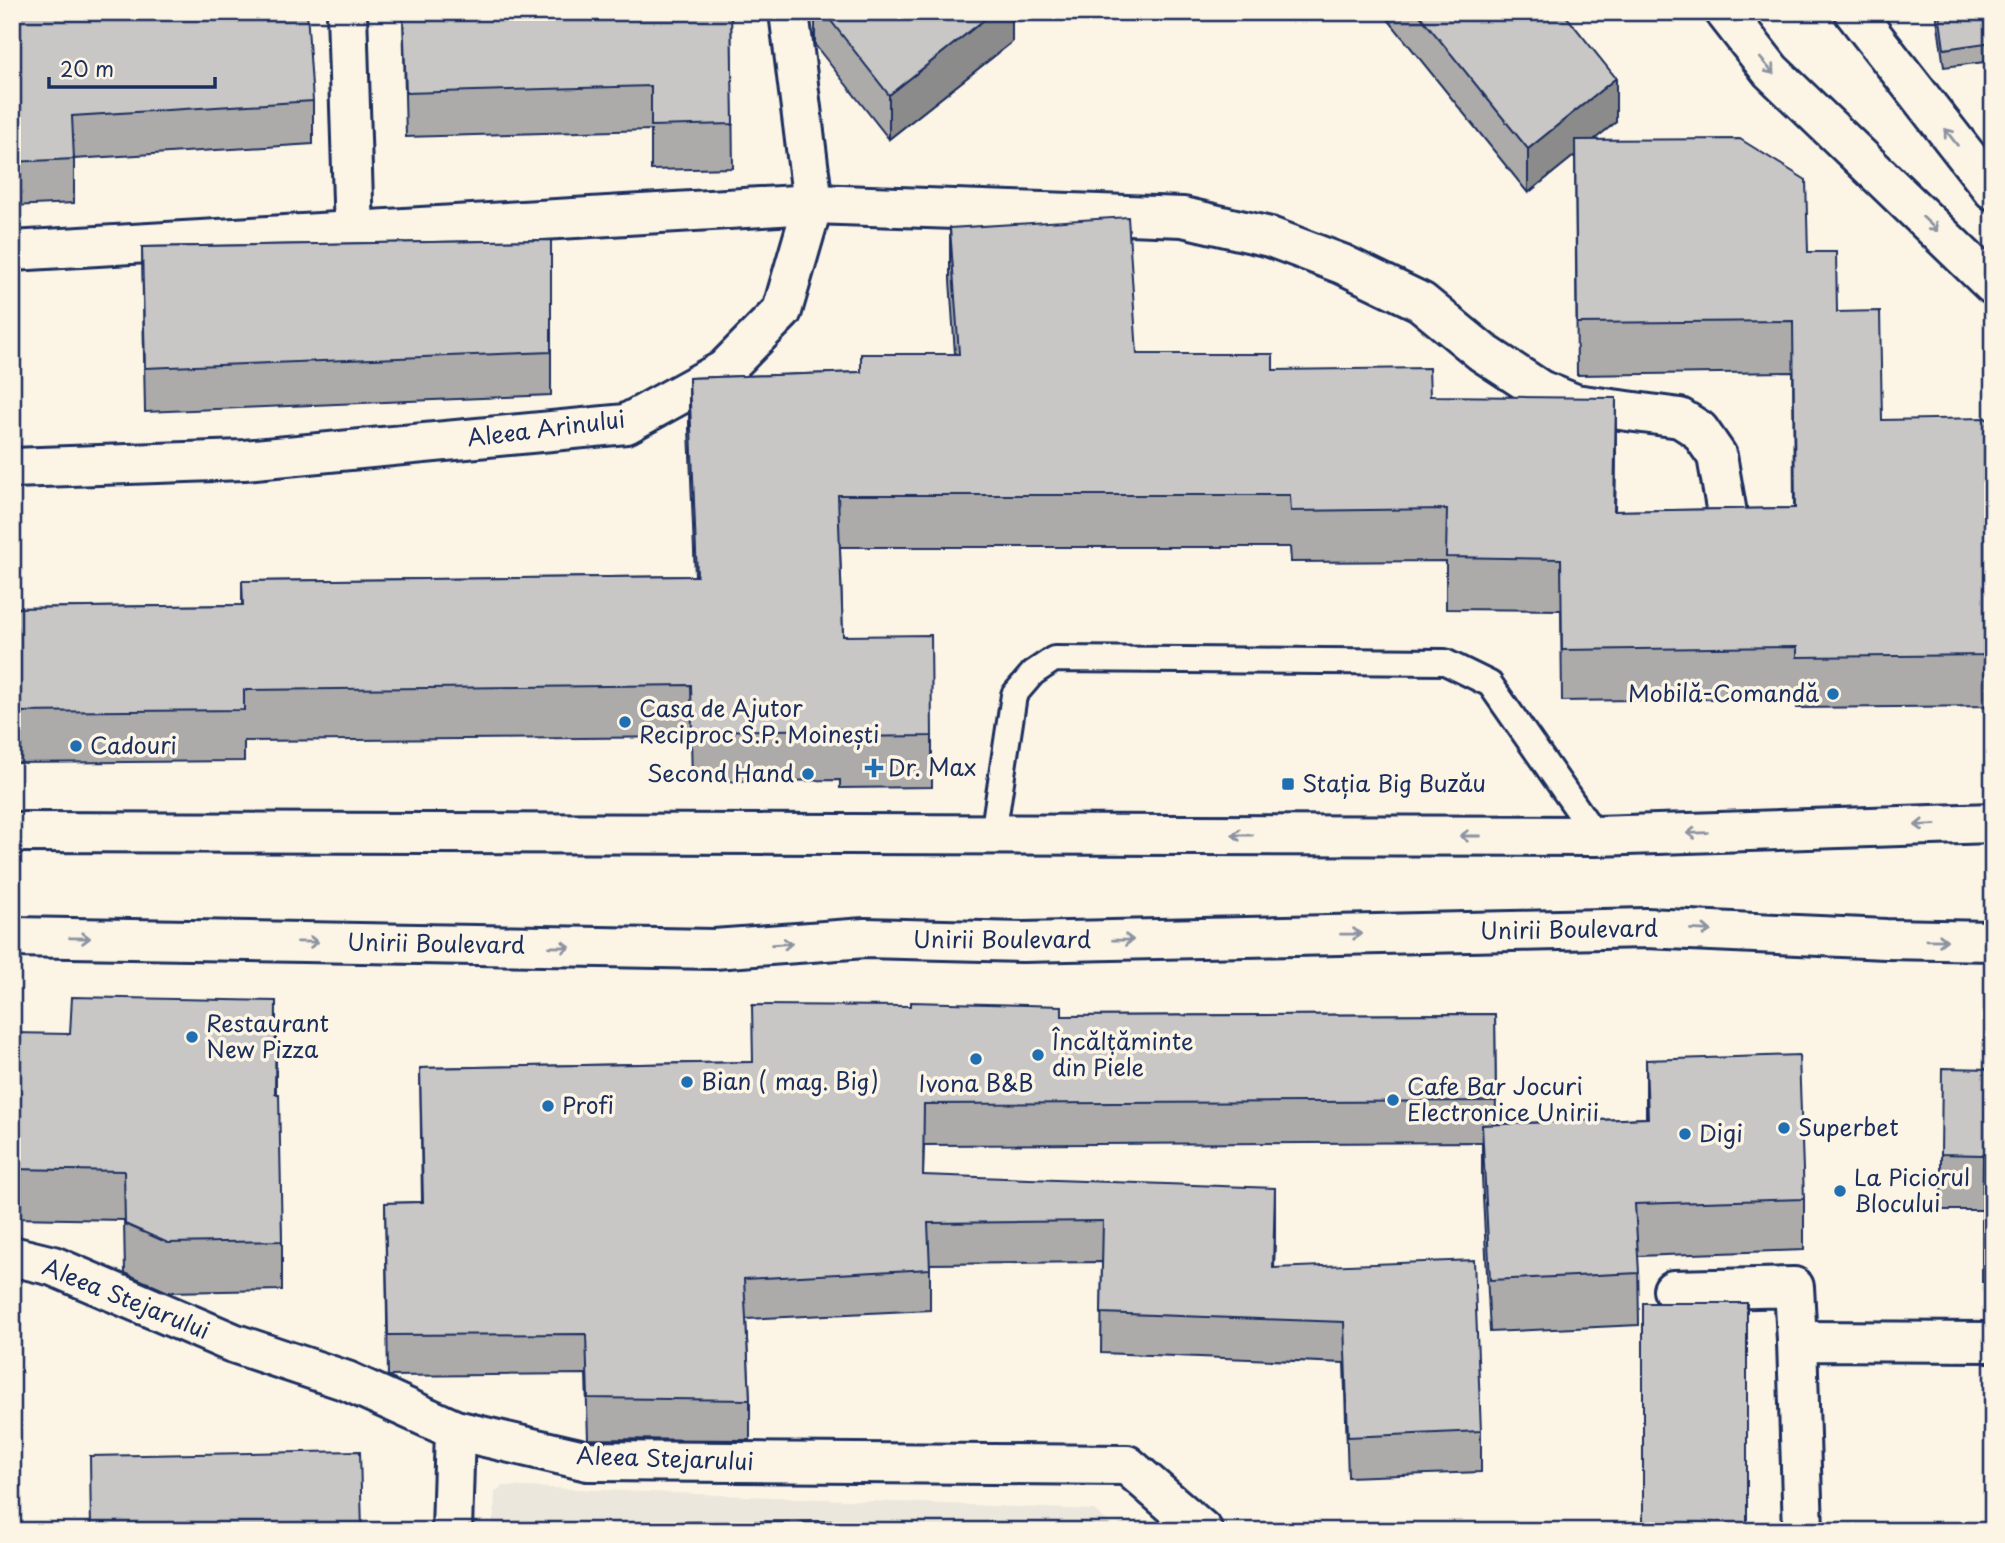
<svg xmlns="http://www.w3.org/2000/svg" width="2005" height="1543" font-family="'Playpen Sans',sans-serif">
	<style>
		.built { fill: #ece7dc }
		.lines { fill: none; stroke-linecap: round; stroke-linejoin: round }
		.service-casing { stroke: #1b2f5e; stroke-width: 30 }
		.minor-casing { stroke: #1b2f5e; stroke-width: 44 }
		.primary-casing { stroke: #1b2f5e; stroke-width: 44 }
		.service { stroke: #fcf5e5; stroke-width: 24 }
		.minor { stroke: #fcf5e5; stroke-width: 38 }
		.primary { stroke: #fcf5e5; stroke-width: 38 }
		.wall { fill: #acabaa; stroke: #1b2f5e; stroke-width: 2 }
		.shaded-wall { fill: #8c8b8b; stroke: #1b2f5e; stroke-width: 2 }
		.building { fill: #c8c7c6; stroke: #1b2f5e; stroke-width: 2 }
		.oneway { stroke: #8c92a2 }
		.poi-dot { fill: #1f6fb2; stroke: #fcf5e5; stroke-width: 2.5 }
		.labels { text-anchor: middle; stroke-width: 7; stroke-linejoin: round; paint-order: stroke }
		.street-label { font-size: 23px; fill: #1b2f5e; stroke: #fcf5e5 }
		.poi-label { font-size: 23px; fill: #1b2f5e; stroke: #fcf5e5; text-anchor: start }
	</style>
	<rect width="100%" height="100%" fill="#fcf5e5"/>
	<filter id="ink" filterUnits="userSpaceOnUse"><feTurbulence type="fractalNoise" baseFrequency=".0143" numOctaves="2"/><feDisplacementMap in="SourceGraphic" scale="14" xChannelSelector="R" yChannelSelector="G"/><feConvolveMatrix kernelMatrix="1 2 1 2 8 2 1 2 1" color-interpolation-filters="sRGB"/></filter>
	<g filter="url(#ink)">
		<polygon class="built" points="502,1486 1094,1510 1118,1531 493,1531 495,1492"/>
		<g class="lines">
			<defs>
				<polyline id="service" points="993,835 1014,695 1033,673 1054,659 1445,662 1490,684 1596,836"/>
				<g id="minor">
					<polyline points="347,12 354,233"/>
					<polyline points="12,251 813,204 1183,217 1270,237 1342,264 1421,302 1482,352 1540,390 1575,404 1680,418 1699,430 1717,456 1728,519"/>
					<polyline points="12,468 244,460 626,424 724,370 782,311 813,204 789,12"/>
					<polyline points="12,1256 53,1266 233,1343 347,1381 455,1430 588,1461 1127,1465 1203,1531"/>
					<polyline points="1673,1290 1794,1287 1797,1341"/>
					<polyline points="452,1531 455,1430"/>
					<polyline points="1803,1531 1797,1341 1993,1342"/>
				</g>
				<g id="primary">
					<polyline points="1725,12 1771,71 1993,285"/>
					<polyline points="1854,12 1993,190"/>
					<polyline points="12,832 1596,836 1993,823"/>
					<polyline points="12,937 714,949 865,938 1023,942 1646,928 1886,939 1993,941"/>
				</g>
			</defs>
			<use href="#service" class="service-casing"/>
			<use href="#minor" class="minor-casing"/>
			<use href="#primary" class="primary-casing"/>
			<use href="#service" class="service"/>
			<use href="#minor" class="minor"/>
			<use href="#primary" class="primary"/>
		</g>
		<g class="wall">
			<polygon points="403,12 731,12 733,168 651,170 651,130 406,137"/>
			<polygon points="815,12 1023,12 1012,21 1012,42 889,139 815,45"/>
			<polygon points="1382,12 1563,12 1616,122 1593,140 1808,252 1837,312 1882,420 1993,423 1993,706 1797,708 1797,698 1562,701 1561,610 1446,609 1446,561 1291,562 1290,547 840,547 843,636 932,736 932,787 840,788 840,780 692,782 691,737 244,741 244,761 12,763 12,608 242,605 242,581 695,576 689,429 689,378 861,372 955,354 950,280 950,228 1137,354 1273,370 1430,396 1616,449 1615,511 1794,508 1793,372 1577,375 1575,155 1528,193"/>
			<polygon points="1936,12 1993,12 1993,61 1944,67"/>
			<polygon points="12,14 313,101 313,144 74,159 74,203 12,206"/>
			<polygon points="551,240 551,395 145,412 142,247"/>
			<polygon points="1495,1014 1496,1124 1646,1118 1646,1060 1804,1199 1804,1250 1638,1256 1639,1325 1490,1332 1482,1177 1482,1142 924,1145 923,1175 1275,1229 1274,1267 1481,1431 1481,1472 1348,1477 1344,1363 1101,1353 1102,1262 930,1264 930,1310 746,1319 750,1400 750,1440 588,1439 586,1374 388,1376 385,1203 422,1202 420,1068 752,1062 1062,1016"/>
			<polygon points="12,1033 276,1049 276,1094 282,1241 282,1290 168,1292 125,1273 124,1220 12,1218"/>
			<polygon points="1993,1069 1993,1282 1982,1282 1982,1210 1941,1210 1941,1154"/>
		</g>
		<g class="shaded-wall">
			<polygon points="994,12 1023,12 1012,21 1012,42 889,139 889,95"/>
			<polygon points="1616,78 1616,122 1528,193 1528,149"/>
			<polygon points="1616,398 1616,449 1614,562 1614,511"/>
			<polygon points="276,1001 276,1049 275,1143 275,1094"/>
			<polygon points="1275,1188 1275,1229 1273,1308 1273,1268"/>
		</g>
		<g class="building">
			<polygon points="49,12 307,12 313,101 72,116 74,159 12,162 12,14"/>
			<polygon points="403,12 731,12 733,124 651,126 651,86 406,93"/>
			<polygon points="824,12 994,12 889,95"/>
			<polygon points="1417,12 1563,12 1616,78 1528,149"/>
			<polygon points="1939,12 1993,12 1993,42 1944,49"/>
			<polygon points="1740,139 1806,180 1808,252 1836,252 1837,312 1880,311 1882,420 1985,418 1993,423 1993,655 1797,657 1797,647 1562,650 1561,559 1446,557 1447,509 1291,511 1290,495 838,495 843,636 931,635 932,736 840,737 840,729 692,731 691,685 244,690 244,710 12,712 12,608 243,605 242,581 697,576 689,378 861,372 861,354 959,354 950,228 1128,217 1137,354 1273,354 1273,370 1429,368 1430,396 1616,398 1614,511 1795,508 1793,321 1577,323 1575,140"/>
			<polygon points="551,240 551,352 145,368 142,247"/>
			<polygon points="72,997 276,1001 275,1094 279,1094 282,1241 168,1243 125,1224 124,1171 12,1169 12,1033 70,1034"/>
			<polygon points="911,1002 1062,1006 1062,1016 1495,1014 1496,1101 924,1104 923,1175 1275,1188 1273,1268 1474,1260 1481,1431 1348,1437 1344,1322 1101,1313 1103,1221 928,1223 930,1269 744,1279 750,1400 588,1398 586,1334 388,1335 385,1203 423,1202 420,1068 753,1062 752,1005 911,1006"/>
			<polygon points="1799,1055 1804,1199 1635,1204 1639,1273 1490,1280 1482,1125 1648,1118 1646,1060"/>
			<polygon points="1942,1068 1993,1069 1993,1227 1982,1227 1983,1155 1941,1154"/>
			<rect x="1643" y="1303" width="104" height="228"/>
			<polygon points="360,1451 362,1531 91,1531 90,1456"/>
			<polygon points="841,1521 841,1531 685,1531 685,1522"/>
		</g>
		<defs><path id="oneway-shaft" d="M-6 0H5M1.5-3L5.5 0L1.5 3" fill="none" stroke-width="1.6" stroke-linecap="round" stroke-linejoin="round" transform="scale(1.75)"/></defs>
		<g class="oneway">
			<use href="#oneway-shaft" transform="translate(1767 66) rotate(50)"/>
			<use href="#oneway-shaft" transform="translate(1951 137) rotate(-128)"/>
			<use href="#oneway-shaft" transform="translate(1930 224) rotate(44)"/>
			<use href="#oneway-shaft" transform="translate(1925 825) rotate(178)"/>
			<use href="#oneway-shaft" transform="translate(1697 833) rotate(178)"/>
			<use href="#oneway-shaft" transform="translate(1242 835) rotate(-180)"/>
			<use href="#oneway-shaft" transform="translate(1470 836) rotate(-180)"/>
			<use href="#oneway-shaft" transform="translate(1701 930) rotate(3)"/>
			<use href="#oneway-shaft" transform="translate(1351 934) rotate(-1)"/>
			<use href="#oneway-shaft" transform="translate(80 938) rotate(1)"/>
			<use href="#oneway-shaft" transform="translate(1123 940) rotate(-1)"/>
			<use href="#oneway-shaft" transform="translate(1937 940) rotate(1)"/>
			<use href="#oneway-shaft" transform="translate(308 942) rotate(1)"/>
			<use href="#oneway-shaft" transform="translate(782 944) rotate(-4)"/>
			<use href="#oneway-shaft" transform="translate(560 947) rotate(1)"/>
		</g>
	</g>
	<g class="poi-dot">
		<circle cx="1833" cy="694" r="7"/>
		<circle cx="625" cy="722" r="7"/>
		<circle cx="76" cy="746" r="7"/>
		<path d="M870.5 757.5h7v7h7v7h-7v7h-7v-7h-7v-7h7z"/>
		<circle cx="808" cy="774" r="7"/>
		<rect x="1281" y="777" width="14" height="14" rx="3.5"/>
		<circle cx="192" cy="1037" r="7"/>
		<circle cx="1038" cy="1055" r="7"/>
		<circle cx="976" cy="1059" r="7"/>
		<circle cx="687" cy="1082" r="7"/>
		<circle cx="1393" cy="1100" r="7"/>
		<circle cx="548" cy="1106" r="7"/>
		<circle cx="1784" cy="1128" r="7"/>
		<circle cx="1685" cy="1134" r="7"/>
		<circle cx="1840" cy="1191" r="7"/>
	</g>
	<g class="labels">
		<g class="street-label">
			<text transform="translate(546 429) rotate(-7)" y="8">Aleea Arinului</text>
			<text transform="translate(1569 930) rotate(-1)" y="8">Unirii Boulevard</text>
			<text x="1002" y="948">Unirii Boulevard</text>
			<text transform="translate(436 944) rotate(1)" y="8">Unirii Boulevard</text>
			<text transform="translate(126 1299) rotate(22)" y="8">Aleea Stejarului</text>
			<text transform="translate(665 1459) rotate(2)" y="8">Aleea Stejarului</text>
		</g>
		<g class="poi-label">
			<text x="1819" y="702" text-anchor="end">Mobilă-Comandă</text>
			<text x="639" y="717">Casa de Ajutor<tspan x="639" dy="26">Reciproc S.P. Moinești</tspan></text>
			<text x="90" y="754">Cadouri</text>
			<text x="888" y="776">Dr. Max</text>
			<text x="794" y="782" text-anchor="end">Second Hand</text>
			<text x="1302" y="792">Stația Big Buzău</text>
			<text x="206" y="1032">Restaurant<tspan x="206" dy="26">New Pizza</tspan></text>
			<text x="1052" y="1050">Încălțăminte<tspan x="1052" dy="26">din Piele</tspan></text>
			<text x="701" y="1090">Bian ( mag. Big)</text>
			<text x="976" y="1092" text-anchor="middle">Ivona B&amp;B</text>
			<text x="1407" y="1095">Cafe Bar Jocuri<tspan x="1407" dy="26">Electronice Unirii</tspan></text>
			<text x="562" y="1114">Profi</text>
			<text x="1798" y="1136">Superbet</text>
			<text x="1699" y="1142">Digi</text>
			<text x="1854" y="1186">La Piciorul<tspan x="1854" dy="26">Blocului</tspan></text>
		</g>
	</g>
	<rect width="2005" height="1543" fill="none" stroke="#fcf5e5" stroke-width="42"/>
	<rect x="21" y="21" width="1963" height="1501" fill="none" stroke="#1b2f5e" stroke-width="2.5" filter="url(#ink)"/>
	<path d="M49 77v10h166v-10" fill="none" stroke="#1b2f5e" stroke-width="3.5"/>
	<text x="60" y="77" font-size="21" fill="#1b2f5e" stroke="#fcf5e5" stroke-width="5" paint-order="stroke">20 m</text>
</svg>
